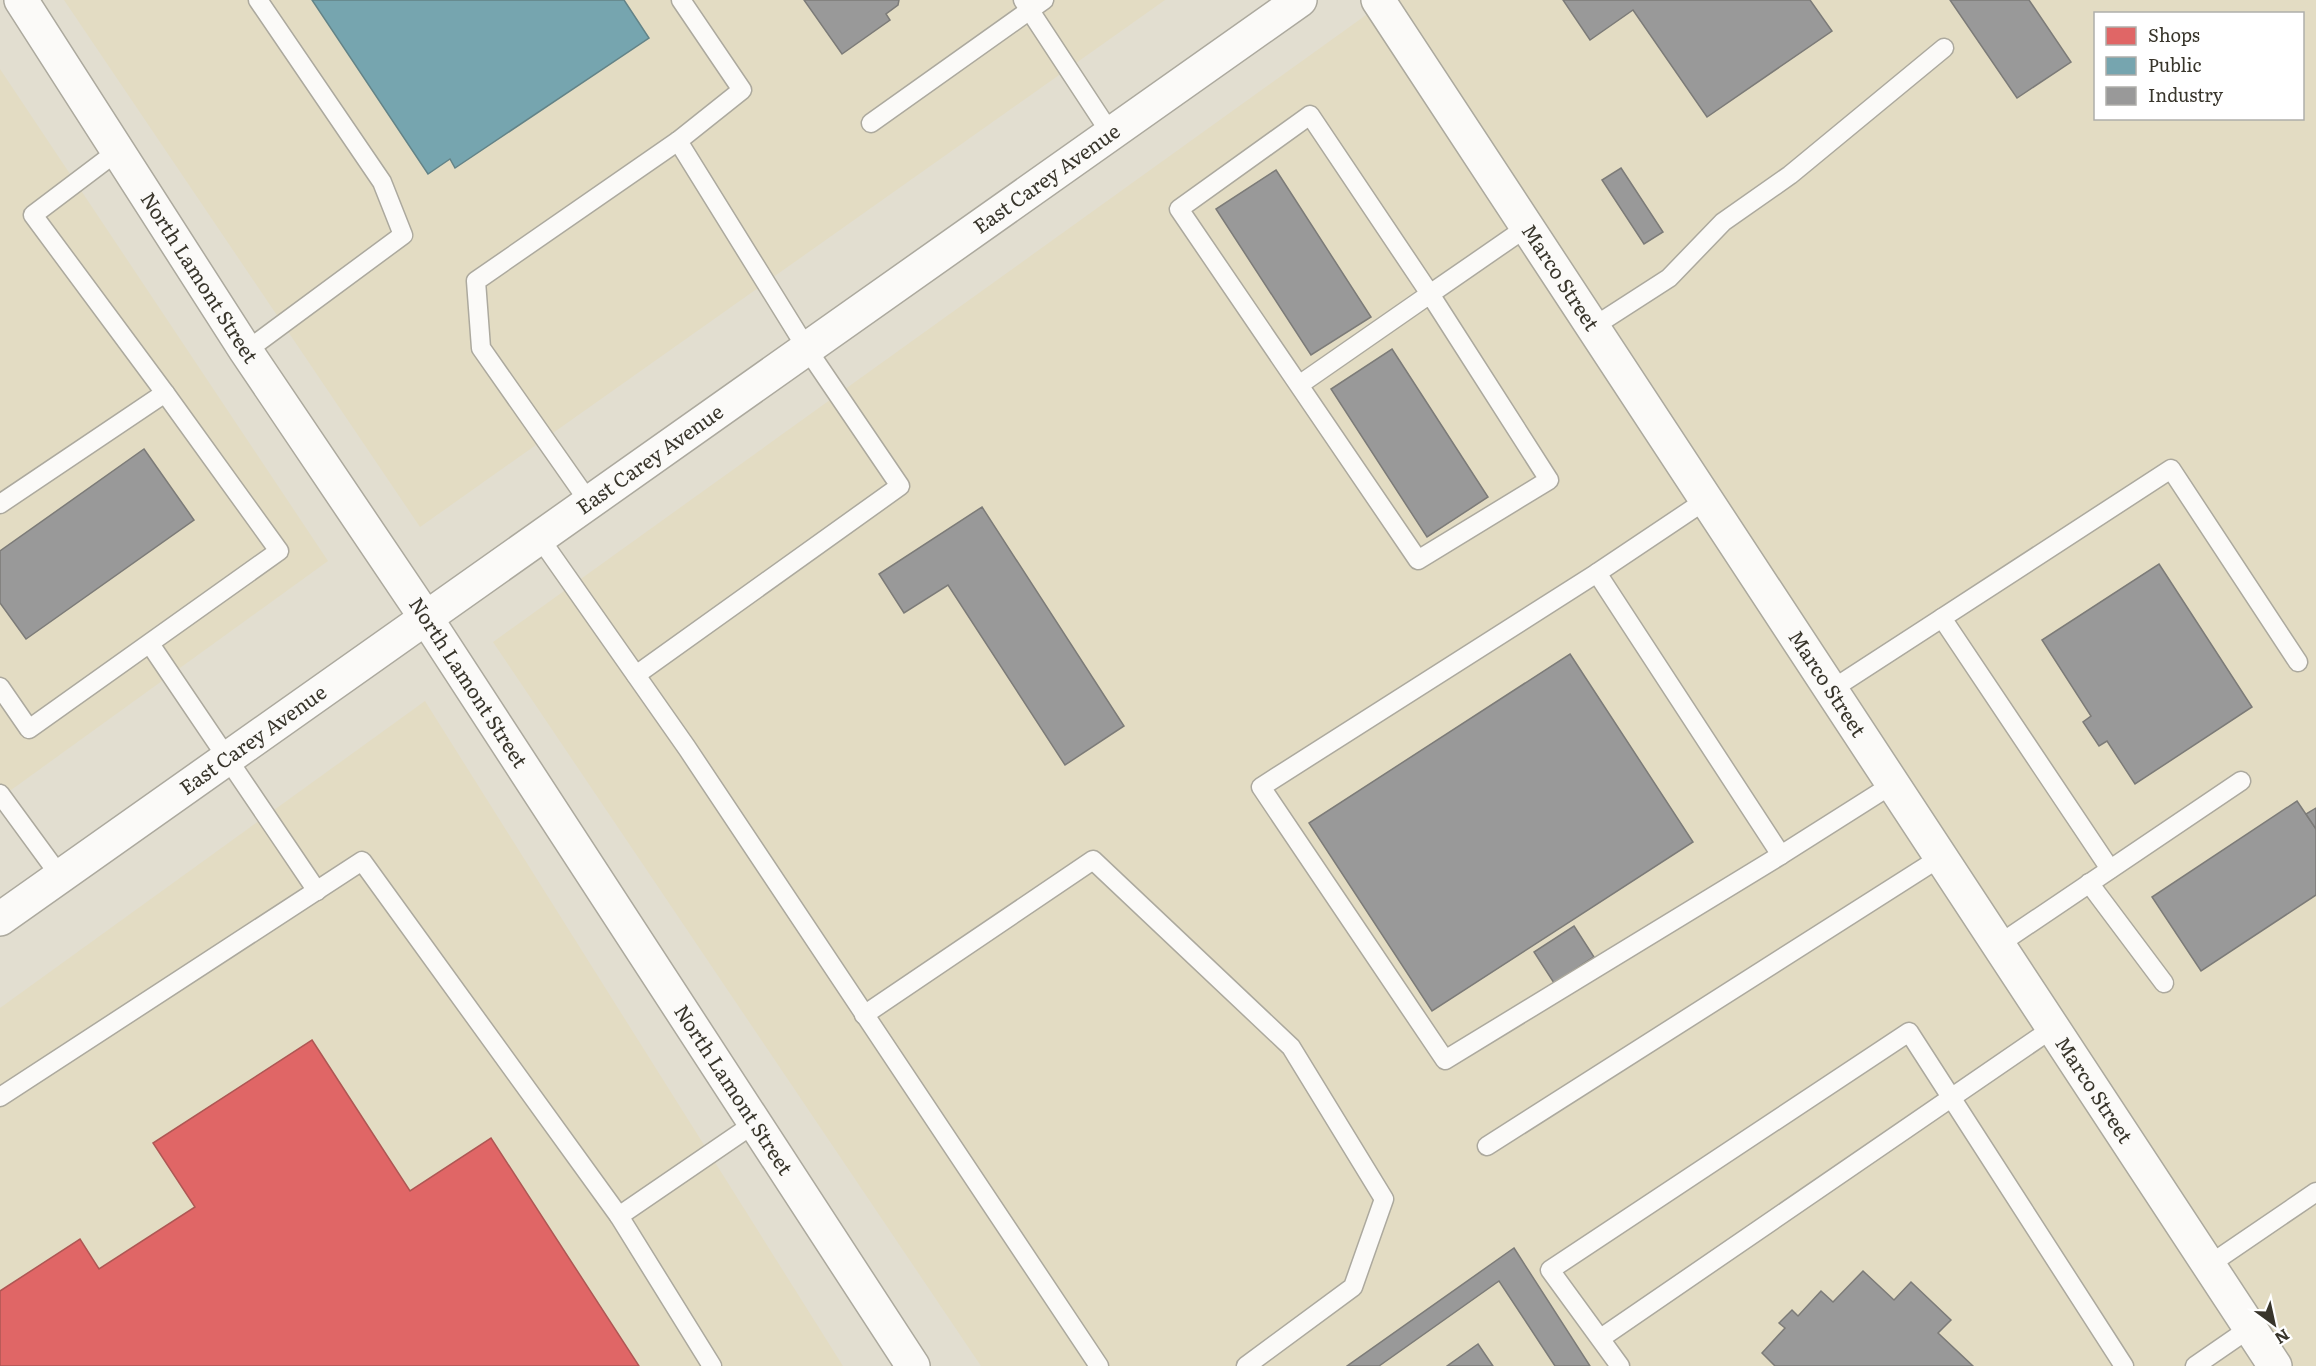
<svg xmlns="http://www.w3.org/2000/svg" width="2316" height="1366" font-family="Literata,serif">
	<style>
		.built { fill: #e3dcc3; fill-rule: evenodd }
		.shops { fill: #e06666; stroke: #ae5754; stroke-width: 1.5 }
		.public { fill: #76a5af; stroke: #638387; stroke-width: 1.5 }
		.industry { fill: #999; stroke: #7c7b78; stroke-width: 1.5 }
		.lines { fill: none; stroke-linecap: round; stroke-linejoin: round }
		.service-casing { stroke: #aca99e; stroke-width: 21 }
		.minor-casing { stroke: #aca99e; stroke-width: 36 }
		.secondary-casing { stroke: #aca99e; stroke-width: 36 }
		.service { stroke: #fbfaf8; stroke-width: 18 }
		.minor { stroke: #fbfaf8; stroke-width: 33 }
		.secondary { stroke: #fbfaf8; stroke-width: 33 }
		.labels { text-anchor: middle; stroke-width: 6; stroke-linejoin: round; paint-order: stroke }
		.street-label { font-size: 20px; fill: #38352b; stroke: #fff }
	</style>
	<rect width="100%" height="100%" fill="#e2ded0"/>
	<g class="built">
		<polygon points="64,0 1165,0 420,527"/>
		<path d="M 1387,0 L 2316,0 L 2316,1366 L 981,1366 L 493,642 ZM 2096,14 L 2302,14 L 2302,118 L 2096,118 Z"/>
		<polygon points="0,69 328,561 0,798"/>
		<polygon points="425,701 843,1366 0,1366 0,1008"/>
	</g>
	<polygon class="shops" points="312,1040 410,1191 491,1138 639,1366 0,1366 0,1291 80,1239 99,1269 195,1207 153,1143"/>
	<polygon class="public" points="312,0 624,0 649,38 455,168 450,159 428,174"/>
	<g class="industry">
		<polygon points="804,0 899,0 898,5 886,14 890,20 842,54"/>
		<polygon points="1563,0 1810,0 1832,31 1707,117 1633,10 1590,40"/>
		<polygon points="1950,0 2029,0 2071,62 2017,98"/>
		<polygon points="1621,168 1663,232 1644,244 1602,180"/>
		<polygon points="1276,170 1371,317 1311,355 1216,209"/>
		<polygon points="1392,349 1488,497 1427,537 1331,389"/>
		<polygon points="144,449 194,520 26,639 0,603 0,551"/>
		<polygon points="982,507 1124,726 1065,765 948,585 904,613 879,574"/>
		<polygon points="2159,564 2252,707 2135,784 2107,741 2099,746 2083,722 2091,716 2042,640"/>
		<polygon points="1570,654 1693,842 1432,1011 1309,823"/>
		<polygon points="2297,801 2316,829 2316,895 2201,971 2152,897"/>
		<polygon points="2316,808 2316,829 2306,814"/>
		<polygon points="1574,926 1594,957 1554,983 1534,952"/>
		<polygon points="1514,1248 1590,1366 1555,1366 1499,1281 1379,1366 1347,1366"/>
		<polygon points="1863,1271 1894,1300 1911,1282 1951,1320 1938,1333 1973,1366 1775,1366 1762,1353 1785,1328 1779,1323 1792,1310 1798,1316 1821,1291 1833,1302"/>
		<polygon points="1478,1344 1493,1366 1447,1366"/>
	</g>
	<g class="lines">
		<defs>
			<g id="service">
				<polyline points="1023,0 1111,134"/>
				<polyline points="871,123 1044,0"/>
				<polyline points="119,150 33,215 165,393"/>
				<polyline points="1593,327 1669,278 1723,222 1790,175 1944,48"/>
				<polyline points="246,351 403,235 382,182 258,0"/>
				<polyline points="1299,385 1430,294 1310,115 1179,209 1418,560 1549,480 1430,294 1527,227"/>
				<polyline points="1706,500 1597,573 1781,855 1893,784"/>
				<polyline points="589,502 481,348 476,281 678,141"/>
				<polyline points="0,504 165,393 279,551 29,729 0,687"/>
				<polyline points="539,537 687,748 1099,1366"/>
				<polyline points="1597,573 1261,787 1445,1060 1781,855"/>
				<polyline points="150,644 317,891"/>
				<polyline points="636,675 900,486 807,349 678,141 742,90 681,0"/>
				<polyline points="1831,690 1942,618"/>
				<polyline points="0,794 60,876"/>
				<polyline points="2110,869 1942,618 2171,469 2298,662"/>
				<polyline points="2089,883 2164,983"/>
				<polyline points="1998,945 2241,781"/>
				<polyline points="864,1015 1093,860 1291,1047 1384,1199 1353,1287 1246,1366"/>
				<polyline points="0,1097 362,861 619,1216"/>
				<polyline points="1487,1146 1941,857"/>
				<polyline points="2209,1265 2316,1192"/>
				<polyline points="1601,1338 2053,1028"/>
				<polyline points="712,1366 619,1216 755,1123"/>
				<polyline points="1620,1366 1550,1270 1909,1032 2124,1366"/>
				<polyline points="2195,1366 2250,1328"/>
			</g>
			<g id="minor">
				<path id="s1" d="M 21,0 L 246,351 L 426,618 L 913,1366"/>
				<path id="s2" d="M 1378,0 L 2275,1366"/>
			</g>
			<g id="secondary">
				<path id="s3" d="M 0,919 L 1300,0"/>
			</g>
		</defs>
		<use href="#service" class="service-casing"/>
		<use href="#minor" class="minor-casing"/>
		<use href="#secondary" class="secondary-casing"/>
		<use href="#service" class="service"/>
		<use href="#minor" class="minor"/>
		<use href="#secondary" class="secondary"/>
	</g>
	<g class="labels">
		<g class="street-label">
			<text dy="7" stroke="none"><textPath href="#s3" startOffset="1282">East Carey Avenue</textPath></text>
			<text dy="7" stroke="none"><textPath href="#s1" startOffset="330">North Lamont Street</textPath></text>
			<text dy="7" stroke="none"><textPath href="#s2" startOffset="332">Marco Street</textPath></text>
			<text dy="7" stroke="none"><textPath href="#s3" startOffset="796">East Carey Avenue</textPath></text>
			<text dy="7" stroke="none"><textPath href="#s1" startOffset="816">North Lamont Street</textPath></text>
			<text dy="7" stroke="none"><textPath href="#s2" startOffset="818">Marco Street</textPath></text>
			<text dy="7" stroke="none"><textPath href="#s3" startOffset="310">East Carey Avenue</textPath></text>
			<text dy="7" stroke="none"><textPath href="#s2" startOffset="1304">Marco Street</textPath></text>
			<text dy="7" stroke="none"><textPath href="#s1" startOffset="1302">North Lamont Street</textPath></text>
		</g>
	</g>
	<rect x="2094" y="12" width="210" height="108" fill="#ffffff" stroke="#afaeaa" stroke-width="1.5"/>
	<rect x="2106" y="27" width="30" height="18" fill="#e06666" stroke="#afaeaa" stroke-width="1.5"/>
	<text x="2148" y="42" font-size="18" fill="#38352b">Shops</text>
	<rect x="2106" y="57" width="30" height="18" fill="#76a5af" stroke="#afaeaa" stroke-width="1.5"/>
	<text x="2148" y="72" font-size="18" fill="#38352b">Public</text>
	<rect x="2106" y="87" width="30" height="18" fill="#999999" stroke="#afaeaa" stroke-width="1.5"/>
	<text x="2148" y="102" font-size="18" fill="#38352b">Industry</text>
	<g transform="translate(2274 1324) rotate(147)" stroke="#ffffff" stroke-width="4.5" paint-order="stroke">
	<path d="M0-4.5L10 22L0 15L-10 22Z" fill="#38352b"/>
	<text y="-9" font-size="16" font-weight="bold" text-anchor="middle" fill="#38352b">N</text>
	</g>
</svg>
